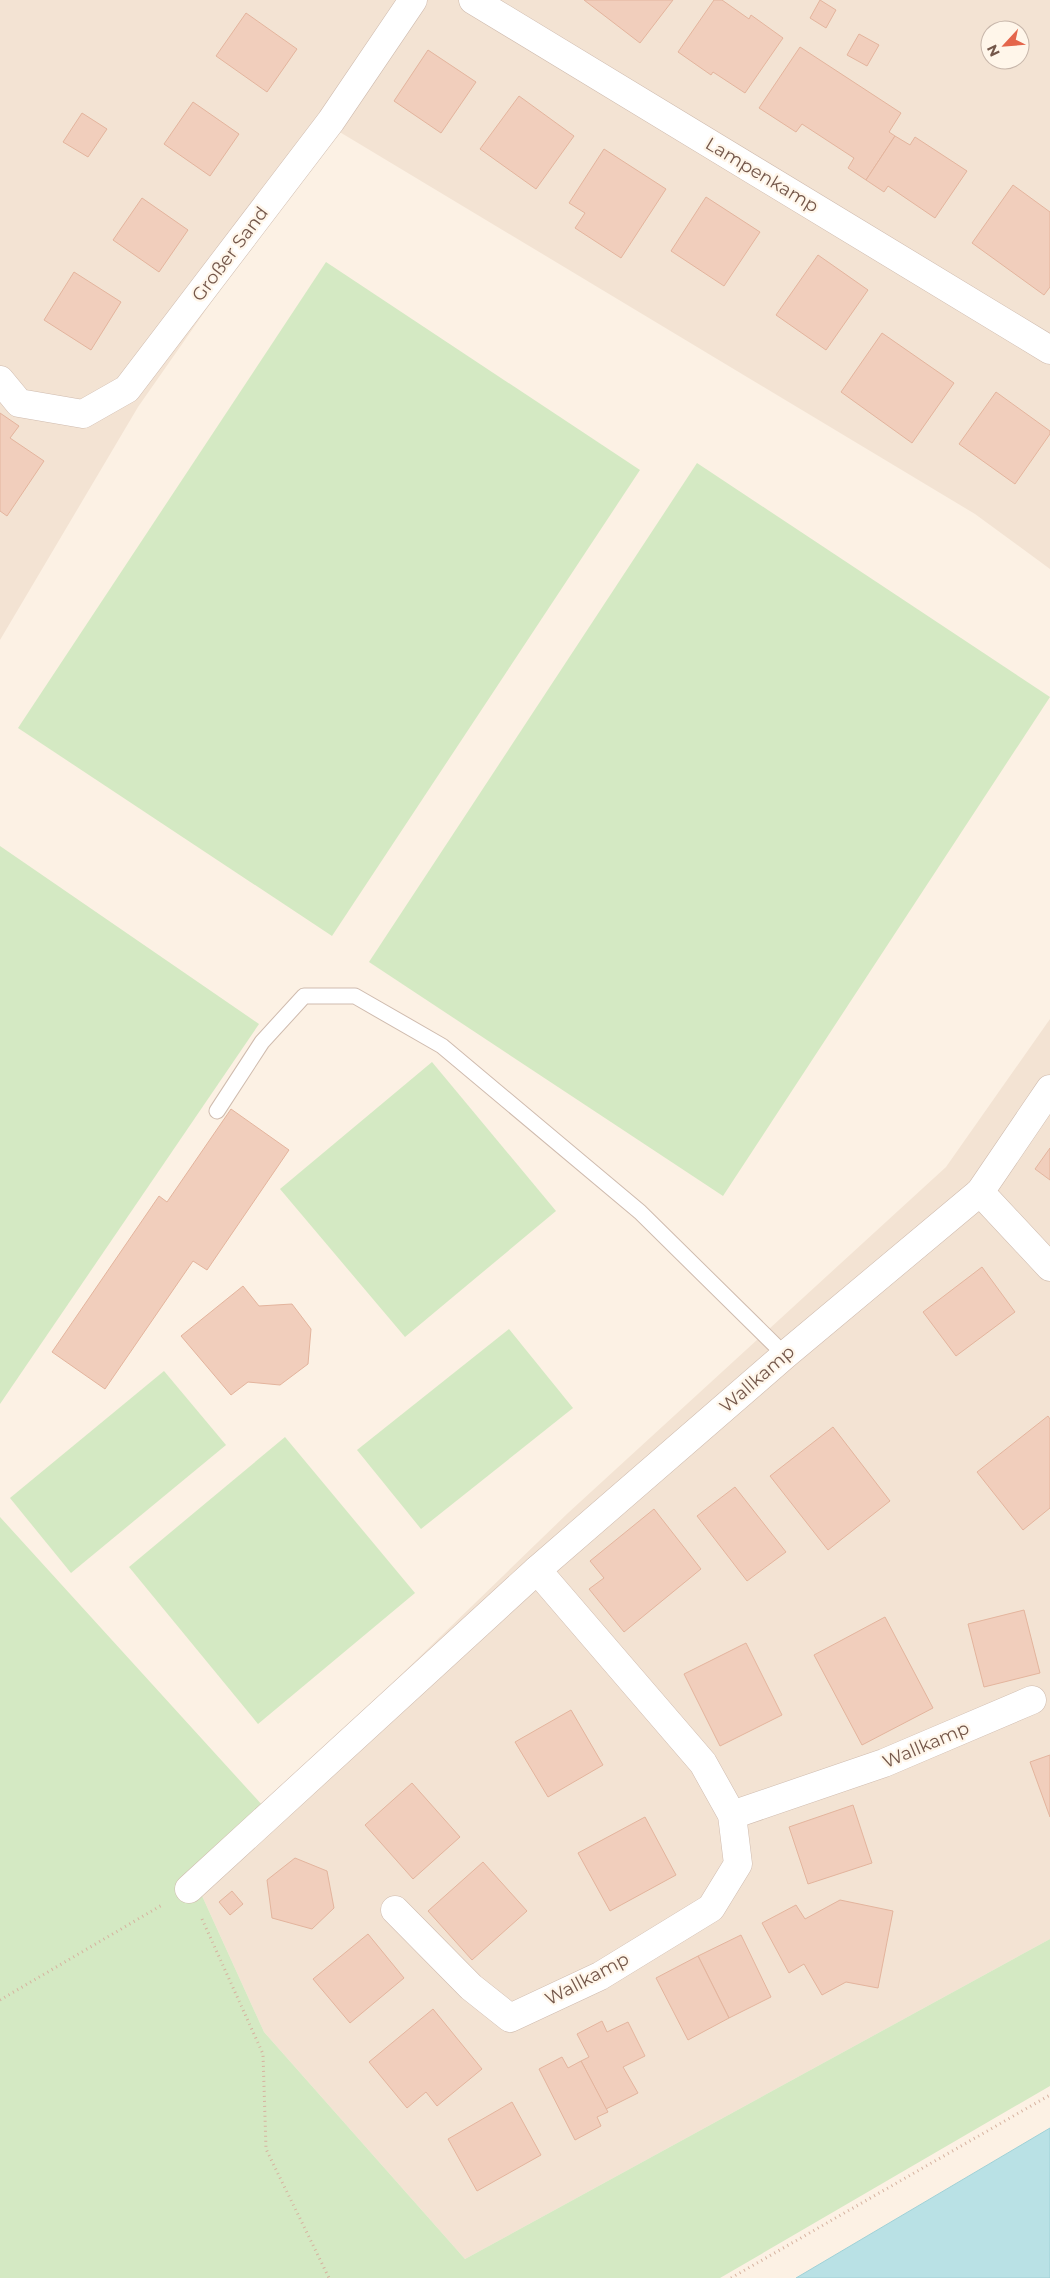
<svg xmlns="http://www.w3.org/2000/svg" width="1050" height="2278" font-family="Montserrat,sans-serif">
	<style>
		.residential { fill: #f3e3d3; fill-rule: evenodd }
		.green { fill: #d4e9c3 }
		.water { fill: #b9e1e5; stroke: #9fd1d7 }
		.building { fill: #f1cebc; stroke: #e3b49d }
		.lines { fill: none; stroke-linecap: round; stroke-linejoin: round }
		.service-casing { stroke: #cfbbae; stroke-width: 17 }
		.minor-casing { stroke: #cfbbae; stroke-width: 29 }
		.path { stroke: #d6b29f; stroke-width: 3; stroke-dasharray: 1 4; stroke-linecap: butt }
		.service { stroke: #fff; stroke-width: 15 }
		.minor { stroke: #fff; stroke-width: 28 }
		.labels { text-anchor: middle; stroke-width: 4.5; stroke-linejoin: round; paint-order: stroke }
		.street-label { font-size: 18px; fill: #74574a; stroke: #fff6ea }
	</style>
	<rect width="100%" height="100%" fill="#fcf1e4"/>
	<g class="residential">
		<path d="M 0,0 L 1050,0 L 1050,569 L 975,514 L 333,128 L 138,407 L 0,640 ZM 990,30 L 1020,30 L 1020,60 L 990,60 Z"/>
		<polygon points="1050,1019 1050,1939 465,2259 264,2032 193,1876 568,1513 946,1167"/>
	</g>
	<g class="green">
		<polygon points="326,262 640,470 332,936 18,728"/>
		<polygon points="697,463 1050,697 723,1196 369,962"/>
		<polygon points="0,846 259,1024 0,1404"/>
		<polygon points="432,1062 556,1211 405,1337 280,1189"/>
		<polygon points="509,1329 573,1408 421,1529 357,1450"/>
		<polygon points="164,1371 226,1445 71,1573 10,1498"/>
		<polygon points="285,1437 415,1593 258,1724 129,1567"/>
		<polygon points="0,1517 263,1806 193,1876 264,2032 465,2259 1050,1939 1050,2086 720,2278 0,2278"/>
	</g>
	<polygon class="water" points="1050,2128 1050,2278 796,2278"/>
	<g class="building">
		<polygon points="584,0 673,0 640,43"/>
		<polygon points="714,0 722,0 749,19 751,15 783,38 745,93 713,72 711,75 678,52"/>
		<polygon points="820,0 836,10 826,28 810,18"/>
		<polygon points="246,13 297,49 267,92 216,56"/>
		<polygon points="859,34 879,45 867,66 847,55"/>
		<polygon points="800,47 901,113 889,132 895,136 866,180 848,168 854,158 802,124 796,132 759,108"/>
		<polygon points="428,50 476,82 441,133 394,101"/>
		<polygon points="519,96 574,136 536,189 480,149"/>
		<polygon points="193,102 239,134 210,176 164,144"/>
		<polygon points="82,113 107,129 88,157 63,142"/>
		<polygon points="895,136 910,145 915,137 967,171 935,218 888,186 884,192 866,180"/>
		<polygon points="604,149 666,189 621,258 575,228 585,213 569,203"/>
		<polygon points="1013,185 1050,212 1050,287 1044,295 972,243"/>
		<polygon points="706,197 760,232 724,286 671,251"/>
		<polygon points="142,198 188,230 159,272 113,240"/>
		<polygon points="818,255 868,290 826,350 776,315"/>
		<polygon points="74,272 121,302 91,350 44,320"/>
		<polygon points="882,333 954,383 912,443 841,392"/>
		<polygon points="996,392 1050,431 1050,434 1015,484 959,444"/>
		<polygon points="0,413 19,426 10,438 44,461 7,516 0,511"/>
		<polygon points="231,1109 289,1150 207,1270 193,1261 105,1389 52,1352 159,1196 167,1202"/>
		<polygon points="1050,1148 1050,1180 1035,1169"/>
		<polygon points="982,1267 1015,1312 956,1356 923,1312"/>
		<polygon points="243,1286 259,1306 292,1304 311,1329 308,1364 280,1385 248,1382 231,1395 181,1336"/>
		<polygon points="1048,1416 1050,1419 1050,1508 1023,1530 977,1472"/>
		<polygon points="833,1427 890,1501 828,1550 770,1476"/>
		<polygon points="735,1487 786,1552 747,1581 697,1516"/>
		<polygon points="654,1509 701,1569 624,1632 589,1589 604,1578 590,1561"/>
		<polygon points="1024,1610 1040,1673 984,1687 968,1624"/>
		<polygon points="885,1617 933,1708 862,1745 814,1655"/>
		<polygon points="746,1643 782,1715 720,1746 684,1674"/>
		<polygon points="571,1710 603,1765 548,1797 515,1742"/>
		<polygon points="1050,1755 1050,1817 1030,1762"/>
		<polygon points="412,1783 460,1837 413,1879 365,1825"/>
		<polygon points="853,1805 872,1863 808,1884 789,1827"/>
		<polygon points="645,1817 676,1875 610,1911 578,1853"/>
		<polygon points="295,1858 327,1871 334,1908 312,1929 272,1918 267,1880"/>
		<polygon points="483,1862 527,1911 472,1960 428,1911"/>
		<polygon points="232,1891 243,1904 230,1915 219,1902"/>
		<polygon points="840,1900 893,1911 878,1988 846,1982 822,1995 804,1964 789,1973 762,1923 796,1905 805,1919"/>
		<polygon points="368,1934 404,1978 350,2023 313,1979"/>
		<polygon points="741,1935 771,1997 729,2018 698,1956"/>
		<polygon points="698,1956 729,2018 688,2040 656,1978"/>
		<polygon points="433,2009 482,2069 437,2106 426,2092 407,2108 369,2062"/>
		<polygon points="602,2021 607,2032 628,2022 645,2056 623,2067 638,2093 606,2109 581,2061 589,2057 577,2034"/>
		<polygon points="562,2057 568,2068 581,2061 608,2112 597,2117 601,2126 575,2140 539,2069"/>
		<polygon points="512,2102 541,2155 477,2191 448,2139"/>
	</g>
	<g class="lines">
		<defs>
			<polyline id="service" points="217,1111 262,1042 304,996 355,996 442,1046 640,1212 785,1355"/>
			<g id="minor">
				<polyline points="473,0 1050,350"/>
				<polyline points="0,380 19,403 83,414 127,389 331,121 413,0"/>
				<polyline points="980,1192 1050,1267"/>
				<polyline points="732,1815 884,1763 1032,1700"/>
				<polyline points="189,1889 537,1570 785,1355 980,1192 1050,1089"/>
				<polyline points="395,1910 471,1987 510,2018 600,1976 711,1908 738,1864 732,1815 703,1763 537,1570"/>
			</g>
		</defs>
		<use href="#service" class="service-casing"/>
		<use href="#minor" class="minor-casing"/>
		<g class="path">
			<polyline points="202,1919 263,2054 266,2149 329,2278"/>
			<polyline points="0,2000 162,1905"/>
			<polyline points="731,2278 1050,2095"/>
		</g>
		<use href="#service" class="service"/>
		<use href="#minor" class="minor"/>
	</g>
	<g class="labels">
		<g class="street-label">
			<text transform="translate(762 175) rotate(31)" y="6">Lampenkamp</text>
			<text transform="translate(230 254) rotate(-53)" y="6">Großer Sand</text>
			<text transform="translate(757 1379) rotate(-41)" y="6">Wallkamp</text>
			<text transform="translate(926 1745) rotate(-23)" y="6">Wallkamp</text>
			<text transform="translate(587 1979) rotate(-28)" y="6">Wallkamp</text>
		</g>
	</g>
	<g transform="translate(1005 45) rotate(244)"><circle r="24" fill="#fff6ea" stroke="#c7b6aa"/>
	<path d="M0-4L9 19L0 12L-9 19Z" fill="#e4654b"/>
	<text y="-8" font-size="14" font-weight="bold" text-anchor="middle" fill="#74574a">N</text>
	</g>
</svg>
